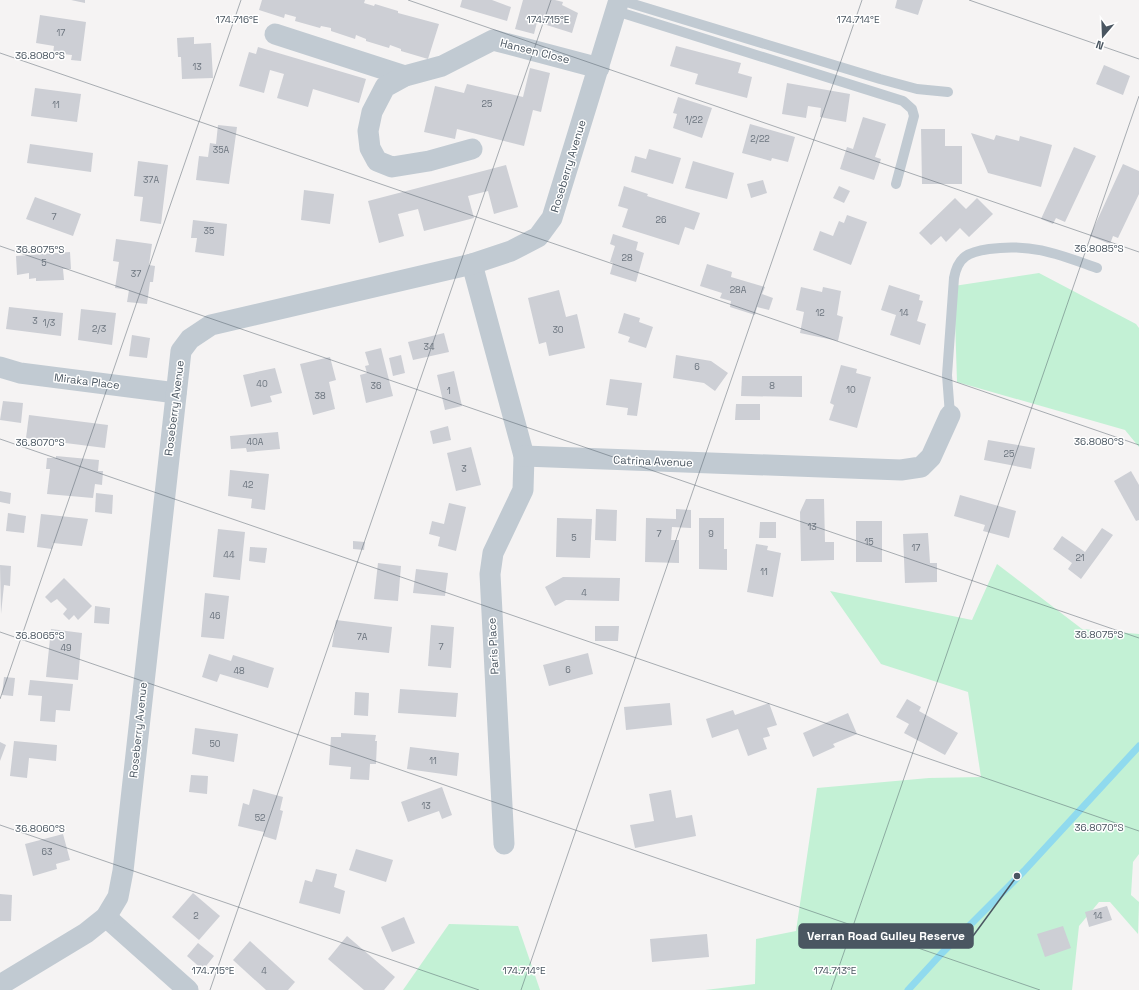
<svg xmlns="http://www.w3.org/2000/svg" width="1139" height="990" font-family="'Space Grotesk',sans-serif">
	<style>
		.green { fill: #c3f1d5 }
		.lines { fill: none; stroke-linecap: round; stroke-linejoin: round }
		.stream { stroke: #90daee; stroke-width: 7 }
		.building { fill: #cdcfd5 }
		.service { stroke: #c1cad2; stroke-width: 10 }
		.minor { stroke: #c1cad2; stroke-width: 21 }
		.ticks { fill: none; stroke: #4a5661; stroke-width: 1; stroke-opacity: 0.45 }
		.labels { text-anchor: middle; stroke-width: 3; stroke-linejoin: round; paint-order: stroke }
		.number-label { font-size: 9px; fill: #6b747e }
		.street-label { font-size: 11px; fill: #4a5661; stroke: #fff }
		.ticks-label { font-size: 10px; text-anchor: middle; fill: #4a5661; stroke: #fff; stroke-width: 3; stroke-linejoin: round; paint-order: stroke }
		.leader { fill: none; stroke: #4a5661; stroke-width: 1.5 }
		.callout-dot { fill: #4a5661; stroke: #fff; stroke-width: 1.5 }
		.callout { fill: #4a5661; stroke: #4a5661; stroke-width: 1.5 }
		.callout-label { font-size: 12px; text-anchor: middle; font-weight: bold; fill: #fff }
	</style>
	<rect width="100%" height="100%" fill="#f5f3f3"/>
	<g class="green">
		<polygon points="1039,273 1136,324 1139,328 1139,447 1125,430 957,382 954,286"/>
		<polygon points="997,564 1082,629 1139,634 1139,854 1133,862 1131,895 1139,902 1138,934 1110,902 1099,902 1079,926 1072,990 705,990 755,984 756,939 796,931 817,788 929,778 981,777 968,692 881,664 830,591 972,620"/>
		<polygon points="449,924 518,926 540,990 403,990"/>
	</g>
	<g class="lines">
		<polyline class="stream" points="908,990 942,953 1024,871 1139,746"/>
	</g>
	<g class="building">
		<polygon points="71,0 85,0 85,3"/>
		<polygon points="262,0 365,0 364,3 374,6 375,4 398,11 398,13 439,24 428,59 401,51 401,49 390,45 389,48 366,41 366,39 356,35 355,39 331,31 331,28 321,26 320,28 295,21 296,17 285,14 284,18 259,10"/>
		<polygon points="462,0 492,0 511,7 507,21 460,7"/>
		<polygon points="523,0 555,0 563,2 562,5 578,13 572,33 537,22 534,34 515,29"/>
		<polygon points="897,0 923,0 918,15 895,8"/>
		<polygon points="40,15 86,22 81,61 71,60 72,55 53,53 54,46 36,43"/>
		<polygon points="194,37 194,44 211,43 213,78 182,79 181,57 178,57 177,38"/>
		<polygon points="676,46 741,63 738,73 752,77 747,98 695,84 698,74 670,66"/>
		<polygon points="258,47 366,79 359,103 313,89 308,107 277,98 284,74 270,70 264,93 239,86 249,52 256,54"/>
		<polygon points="1104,65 1130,76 1123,95 1096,84"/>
		<polygon points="530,68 550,73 541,112 533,110 524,146 457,129 455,139 424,132 435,86 464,93 467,84 523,97"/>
		<polygon points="787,83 850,94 846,122 820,117 821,108 808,106 806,118 782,114"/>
		<polygon points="35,88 81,94 77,122 31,116"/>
		<polygon points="678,97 712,108 702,138 673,128 677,114 673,113"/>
		<polygon points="863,117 886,124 875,157 881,159 874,180 840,169 847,147 853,149"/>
		<polygon points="750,124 795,137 788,162 772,158 771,161 742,153"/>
		<polygon points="218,125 237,127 229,184 196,180 199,156 208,157 210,143 216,144"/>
		<polygon points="921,129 945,129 945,146 962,146 962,184 922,184"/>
		<polygon points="971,133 994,140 996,135 1019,141 1020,136 1052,145 1041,187 988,173"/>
		<polygon points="30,144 93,153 91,172 27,163"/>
		<polygon points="1074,147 1096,156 1065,222 1056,218 1053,224 1041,219"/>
		<polygon points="649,149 681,158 673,184 631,172 635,156 646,159"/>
		<polygon points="138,161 168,165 161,224 140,221 143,197 134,196"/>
		<polygon points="693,161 734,173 727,199 685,188"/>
		<polygon points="1123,164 1139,171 1139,194 1118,238 1113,236 1110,244 1090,236"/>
		<polygon points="506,165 518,207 494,214 488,191 468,196 474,218 424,231 418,209 398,214 404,236 379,243 368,201"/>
		<polygon points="763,180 767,193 751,198 747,184"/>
		<polygon points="624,186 648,194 647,196 700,213 694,230 685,227 679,245 622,227 628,209 618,206"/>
		<polygon points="839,186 850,191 844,203 833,198"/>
		<polygon points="304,190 334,194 330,224 301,220"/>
		<polygon points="35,197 81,214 73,236 26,219"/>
		<polygon points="955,198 966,209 977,198 993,214 969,237 960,228 946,242 941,236 931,245 919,233"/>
		<polygon points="847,215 867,222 851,265 813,250 820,231 833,236 839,221 844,223"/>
		<polygon points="193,220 227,224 224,256 195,252 197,238 191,238"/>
		<polygon points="613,234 638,242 636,250 644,253 636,282 610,274 613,263 610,262 615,246 610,244"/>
		<polygon points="116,239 152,244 149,265 155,266 153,282 150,282 147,304 127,302 129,290 115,288 119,262 113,261"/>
		<polygon points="70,252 71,269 63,269 64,280 36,281 36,278 29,279 29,273 17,275 16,256"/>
		<polygon points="707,264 732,272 731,277 765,287 762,294 773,298 769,310 757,307 755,315 730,307 731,301 720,298 722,293 700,286"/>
		<polygon points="889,285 920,295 919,300 923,301 917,321 926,324 920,345 890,335 896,315 881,310"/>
		<polygon points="801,287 822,292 823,287 841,291 837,315 843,317 838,341 800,333 804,312 796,310"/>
		<polygon points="559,290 566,317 577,314 585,348 549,356 546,342 539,344 528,298"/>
		<polygon points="9,307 63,313 61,336 6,329"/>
		<polygon points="81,309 116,313 112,345 78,340"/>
		<polygon points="624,313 640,318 639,322 653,327 646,348 628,342 630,337 618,333"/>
		<polygon points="444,333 449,352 413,360 408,342"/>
		<polygon points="132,335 150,338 147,358 129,356"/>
		<polygon points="381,348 393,396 366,403 360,375 367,373 365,366 369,365 365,352"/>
		<polygon points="401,355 405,373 393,376 389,358"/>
		<polygon points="676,355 711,361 728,373 715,391 704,383 673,378"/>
		<polygon points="330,357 336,380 329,382 335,409 313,415 300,364"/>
		<polygon points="841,365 857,369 856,373 871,377 857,428 829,420 834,405 830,403"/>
		<polygon points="275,368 282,393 270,396 272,402 251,407 243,375"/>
		<polygon points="454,371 462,406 445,410 437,375"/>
		<polygon points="742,376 802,376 802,397 741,396"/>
		<polygon points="610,379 642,383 637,416 627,415 628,408 606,405"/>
		<polygon points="3,401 23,403 21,423 0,420"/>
		<polygon points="736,404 760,404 760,420 735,420"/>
		<polygon points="29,415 108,425 105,448 26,438"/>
		<polygon points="448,426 451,440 433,444 430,431"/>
		<polygon points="278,432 280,449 247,452 246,448 231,449 230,436"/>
		<polygon points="988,440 1035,448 1031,469 984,460"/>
		<polygon points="471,447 481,485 456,491 447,453"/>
		<polygon points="56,456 99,460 98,471 103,471 102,485 95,484 93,498 47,494 50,469 46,469 47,458 56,458"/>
		<polygon points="230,470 269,474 265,510 251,508 252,499 228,496"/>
		<polygon points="1131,471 1139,485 1139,520 1136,521 1114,481"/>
		<polygon points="0,491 11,493 10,504 0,502"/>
		<polygon points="96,493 113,495 112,514 95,512"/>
		<polygon points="960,495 1016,511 1009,538 983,531 985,525 954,516"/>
		<polygon points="806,499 824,499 825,542 834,542 834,560 801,561 800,512"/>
		<polygon points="449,503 466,507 456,551 438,546 440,537 429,534 432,521 444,524"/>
		<polygon points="596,509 617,510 616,541 595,540"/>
		<polygon points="676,509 691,510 691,528 672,527 671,540 679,540 679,563 645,562 646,518 676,519"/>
		<polygon points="8,513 26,516 24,533 6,531"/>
		<polygon points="41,514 88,519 82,546 53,543 52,549 37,547"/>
		<polygon points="557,518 592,519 590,558 556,557"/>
		<polygon points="699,518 724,518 724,549 727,549 727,570 699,569"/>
		<rect x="856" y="521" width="26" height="41"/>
		<polygon points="760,522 776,522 776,538 759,538"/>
		<polygon points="1102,528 1113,535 1081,579 1068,569 1072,563 1053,549 1062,536 1085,552"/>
		<polygon points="218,529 245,532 240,580 213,577"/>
		<polygon points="928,533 930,563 937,563 937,582 905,583 903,534"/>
		<polygon points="353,541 365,542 364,550 353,549"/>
		<polygon points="756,544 768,546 767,550 781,553 773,597 747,592"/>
		<polygon points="250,547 267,548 265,563 249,561"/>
		<polygon points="378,563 401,566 398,601 374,599"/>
		<polygon points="0,565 11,566 10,586 4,585 1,614"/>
		<polygon points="416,569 448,573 445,596 413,593"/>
		<polygon points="563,577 620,578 619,601 566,600 555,606 545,587"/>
		<polygon points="64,578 92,606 78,620 74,615 69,620 63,614 67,609 57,599 51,603 45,597"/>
		<polygon points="205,593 229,596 224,639 201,637"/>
		<polygon points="95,606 110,608 109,624 94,623"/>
		<polygon points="336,620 392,627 389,653 332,647"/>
		<polygon points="431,625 454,627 451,668 428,666"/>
		<polygon points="595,626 619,626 618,641 595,641"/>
		<polygon points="51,629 82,633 78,680 46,677"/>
		<polygon points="588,653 593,674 549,686 543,665"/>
		<polygon points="209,654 231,661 233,655 274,668 268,688 220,674 217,682 202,677"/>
		<polygon points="4,677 15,678 13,696 2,695"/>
		<polygon points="30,680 73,684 70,711 56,710 55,722 40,721 42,696 28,695"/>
		<polygon points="400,689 458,693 456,717 398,713"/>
		<polygon points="355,692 369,693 368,716 354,715"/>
		<polygon points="907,699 921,707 919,711 958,733 945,755 904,733 909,724 896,717"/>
		<polygon points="670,703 672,725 626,730 624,707"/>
		<polygon points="769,703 777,725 767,728 770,736 763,738 767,749 748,756 738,729 712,738 706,719 733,710 735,715"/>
		<polygon points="848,713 857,734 833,744 835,747 813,757 803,733"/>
		<polygon points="195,728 238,734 234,762 192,754"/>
		<polygon points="341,733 376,735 375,741 377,741 376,764 370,764 369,780 350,779 351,767 329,765 331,737 341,737"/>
		<polygon points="14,741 57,745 56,761 29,758 27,778 10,776"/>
		<polygon points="0,742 6,745 0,761"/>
		<polygon points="410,747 459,753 457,776 407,769"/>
		<polygon points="191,775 208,776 207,794 189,792"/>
		<polygon points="442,787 452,815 442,819 439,811 408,822 401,802"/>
		<polygon points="253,789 283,797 280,810 283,811 276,840 263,836 264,832 238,826 243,803 249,805"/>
		<polygon points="671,790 676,818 692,815 696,836 635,848 630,825 654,821 649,794"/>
		<polygon points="63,834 70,860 56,864 57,869 33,876 25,844"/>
		<polygon points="356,849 393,860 386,882 349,870"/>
		<polygon points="316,869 337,874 334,887 345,891 340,914 299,903 305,880 312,882"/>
		<polygon points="193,893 220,916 199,940 172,917"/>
		<polygon points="0,894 12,895 11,921 0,921"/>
		<polygon points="1107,906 1112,920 1089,927 1085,912"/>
		<polygon points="404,917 415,943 392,952 381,927"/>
		<polygon points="1063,926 1071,948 1045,957 1037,934"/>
		<polygon points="707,934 709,957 652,962 650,939"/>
		<polygon points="347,936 395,977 384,990 364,990 328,959"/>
		<polygon points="250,941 295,982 288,990 266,990 233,960"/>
		<polygon points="198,943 214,956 203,970 187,956"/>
	</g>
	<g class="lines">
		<g class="service">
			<polyline points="620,0 880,79 917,89 948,92"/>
			<polyline points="616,11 903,101 912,109 914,116 896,184"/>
			<path d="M 950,415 L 947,375 L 954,278 C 958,256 969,252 989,249 C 1031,243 1058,254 1097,268"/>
		</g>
		<g class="minor">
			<polyline points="275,34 405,76"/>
			<polyline points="472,149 429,161 392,167 377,161 370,148 368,131 372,112 385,87 405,76 442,66 493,40 599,68"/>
			<polyline points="472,264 524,456 523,490 493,553 490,574 504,844"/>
			<polyline points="0,367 20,373 176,393"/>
			<polyline points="524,456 901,470 921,467 931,457 950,415"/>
			<polyline points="106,917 188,990"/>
			<polyline points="0,985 86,933 106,917 118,897 123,871 181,351 190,339 211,325 472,264 511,251 538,237 552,218 619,0"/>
		</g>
	</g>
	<path class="ticks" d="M 408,0 L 1139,252M 969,0 L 1139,59M 0,53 L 1139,445M 0,246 L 1139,638M 0,439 L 1139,831M 0,632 L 1040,990M 0,699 L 241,0M 0,825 L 479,990M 210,990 L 551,0M 521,990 L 862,0M 831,990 L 1139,96"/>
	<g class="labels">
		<g class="number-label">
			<text x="61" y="36">17</text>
			<text x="197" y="70">13</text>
			<text x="487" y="107">25</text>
			<text x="56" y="108">11</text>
			<text x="694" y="123">1/22</text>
			<text x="760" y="142">2/22</text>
			<text x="221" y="153">35A</text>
			<text x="151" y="183">37A</text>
			<text x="54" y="220">7</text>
			<text x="661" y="223">26</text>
			<text x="209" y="234">35</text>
			<text x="627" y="261">28</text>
			<text x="44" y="266">5</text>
			<text x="136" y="277">37</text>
			<text x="738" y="293">28A</text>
			<text x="820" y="316">12</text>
			<text x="904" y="316">14</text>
			<text x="35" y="324">3</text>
			<text x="49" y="326">1/3</text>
			<text x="99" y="332">2/3</text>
			<text x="558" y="333">30</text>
			<text x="429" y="350">34</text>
			<text x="697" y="370">6</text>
			<text x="262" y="387">40</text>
			<text x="376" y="389">36</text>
			<text x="772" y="389">8</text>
			<text x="851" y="393">10</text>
			<text x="449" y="394">1</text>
			<text x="320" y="399">38</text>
			<text x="255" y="445">40A</text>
			<text x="1009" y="457">25</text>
			<text x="464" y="472">3</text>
			<text x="248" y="488">42</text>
			<text x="812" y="530">13</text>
			<text x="659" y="537">7</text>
			<text x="711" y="537">9</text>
			<text x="574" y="541">5</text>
			<text x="869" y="545">15</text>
			<text x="916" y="551">17</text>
			<text x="229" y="558">44</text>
			<text x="1080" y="561">21</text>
			<text x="764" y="575">11</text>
			<text x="584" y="596">4</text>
			<text x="215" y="619">46</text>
			<text x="362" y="640">7A</text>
			<text x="441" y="650">7</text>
			<text x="66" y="651">49</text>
			<text x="568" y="673">6</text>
			<text x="239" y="674">48</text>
			<text x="215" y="747">50</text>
			<text x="433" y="764">11</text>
			<text x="426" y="809">13</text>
			<text x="260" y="821">52</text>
			<text x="47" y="855">63</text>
			<text x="196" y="919">2</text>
			<text x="1098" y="919">14</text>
			<text x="264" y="974">4</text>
		</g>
		<g class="street-label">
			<text transform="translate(535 51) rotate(14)" y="4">Hansen Close</text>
			<text transform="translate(568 166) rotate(-73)" y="4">Roseberry Avenue</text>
			<text transform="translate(87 381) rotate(7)" y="4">Miraka Place</text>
			<text transform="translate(174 408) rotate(-83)" y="4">Roseberry Avenue</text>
			<text transform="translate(653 461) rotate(2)" y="4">Catrina Avenue</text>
			<text transform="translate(493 646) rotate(-93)" y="4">Paris Place</text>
			<text transform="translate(138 730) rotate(-84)" y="4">Roseberry Avenue</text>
		</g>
	</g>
	<g class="ticks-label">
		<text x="237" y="23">174.716°E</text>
		<text x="548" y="23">174.715°E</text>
		<text x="858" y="23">174.714°E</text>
		<text x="40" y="59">36.8080°S</text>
		<text x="1099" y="252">36.8085°S</text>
		<text x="40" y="253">36.8075°S</text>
		<text x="1099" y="445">36.8080°S</text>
		<text x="40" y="446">36.8070°S</text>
		<text x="1099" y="638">36.8075°S</text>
		<text x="40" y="639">36.8065°S</text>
		<text x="1099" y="831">36.8070°S</text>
		<text x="40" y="832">36.8060°S</text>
		<text x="213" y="974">174.715°E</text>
		<text x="524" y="974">174.714°E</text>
		<text x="835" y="974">174.713°E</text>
	</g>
	<path class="leader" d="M1017 876L973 936"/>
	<circle class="callout-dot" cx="1017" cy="876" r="4"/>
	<rect class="callout" x="799" y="924" width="174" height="24" rx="4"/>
	<g class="callout-label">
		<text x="886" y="940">Verran Road Gulley Reserve</text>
	</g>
	<g transform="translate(1103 36) rotate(199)" stroke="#ffffff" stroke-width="3" paint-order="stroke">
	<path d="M0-3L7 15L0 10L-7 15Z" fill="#4a5661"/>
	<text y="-6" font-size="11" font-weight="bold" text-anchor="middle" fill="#4a5661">N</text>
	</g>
</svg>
